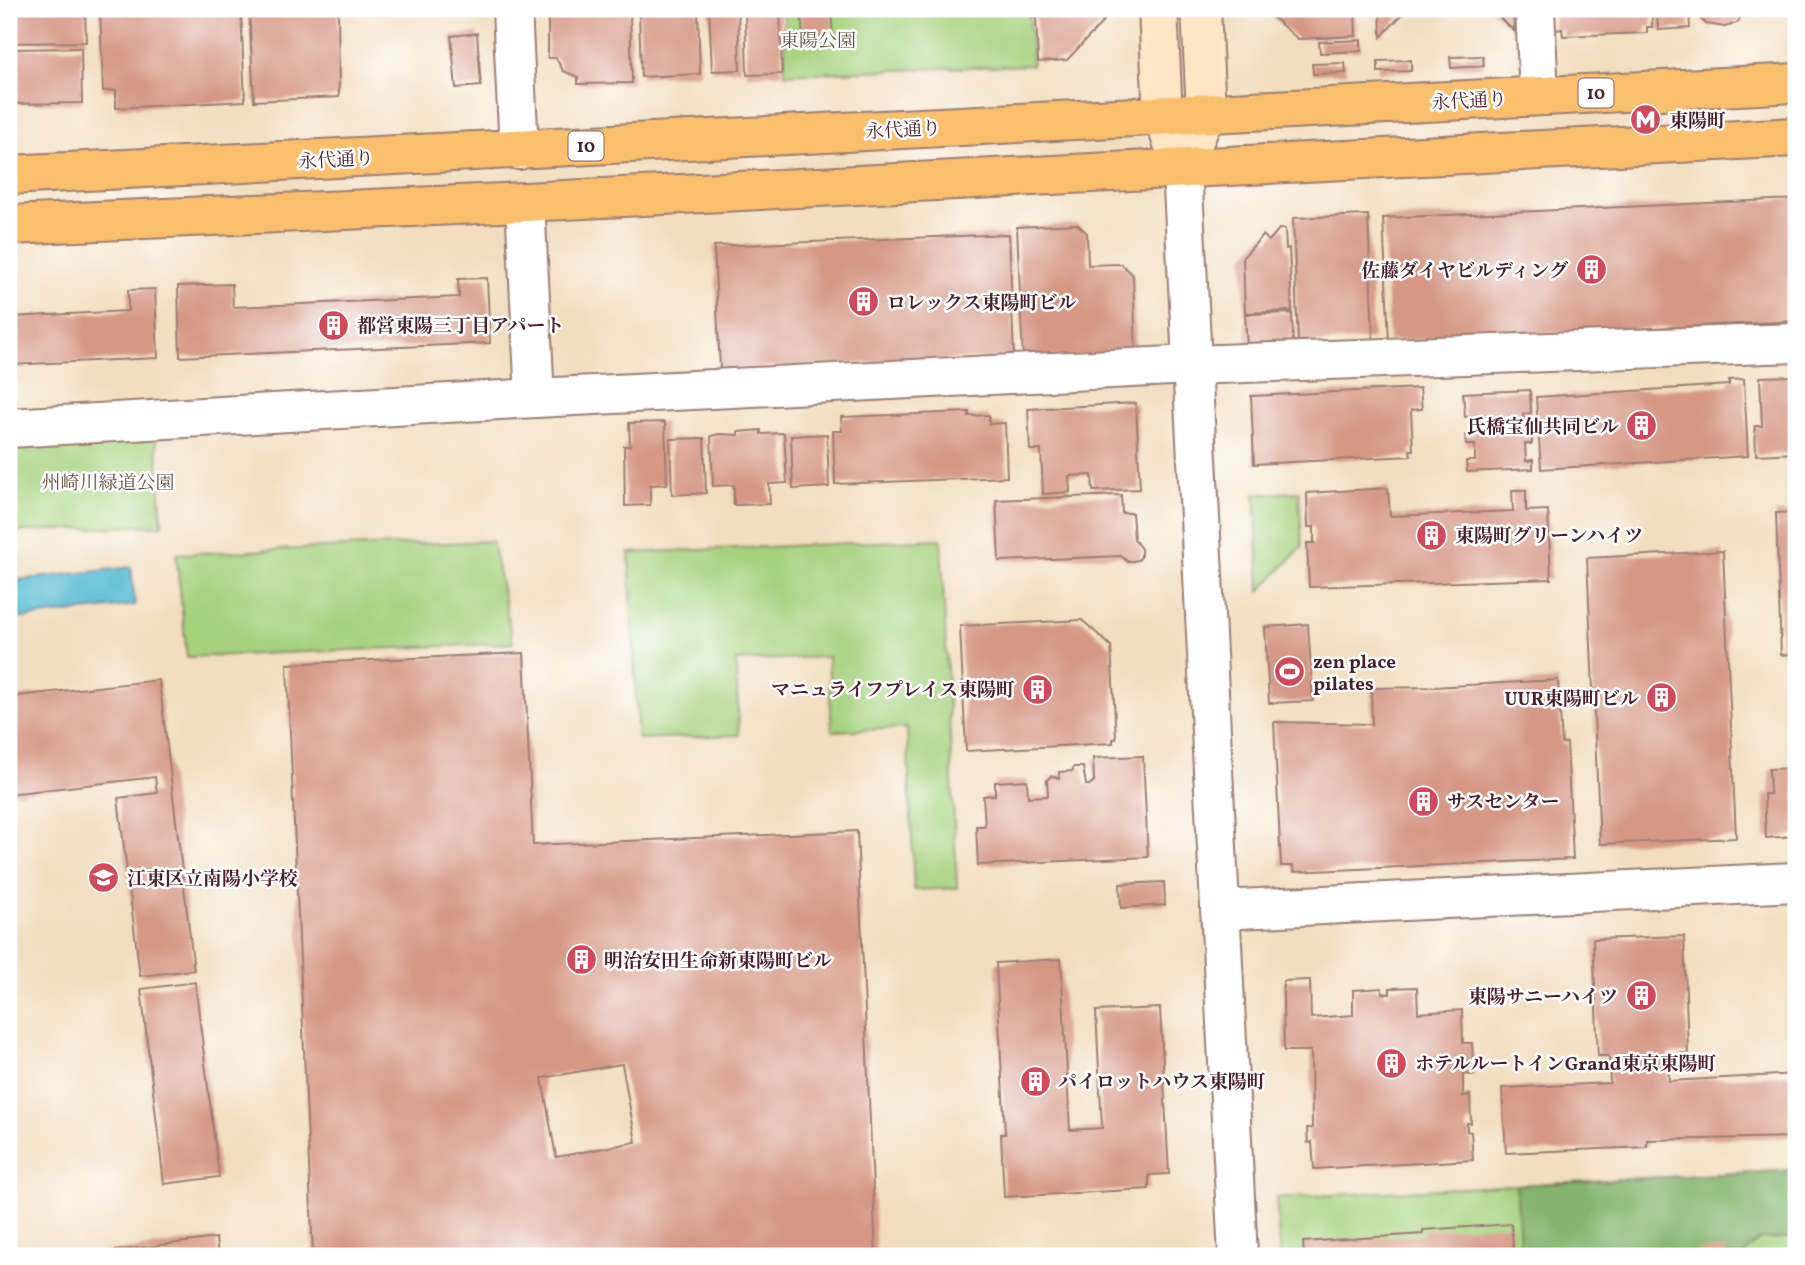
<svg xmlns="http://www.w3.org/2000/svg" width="1805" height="1265" font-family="Vollkorn,'Noto Serif JP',serif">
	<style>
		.green { fill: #a6d27e; stroke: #787854; stroke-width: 2 }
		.forest { fill: #84b46d; stroke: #676a4c; stroke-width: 2 }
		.water { fill: #54bad3; stroke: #4f6c7f; stroke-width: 2 }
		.building { fill: #d69885; fill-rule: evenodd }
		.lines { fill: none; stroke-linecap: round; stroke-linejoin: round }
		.minor-casing { stroke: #9e7e75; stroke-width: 42 }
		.tertiary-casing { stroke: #9e7e75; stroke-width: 42 }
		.secondary-casing { stroke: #9e7e75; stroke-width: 42 }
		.primary-casing { stroke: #9e7e75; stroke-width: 42 }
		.minor { stroke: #fff; stroke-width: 38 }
		.tertiary { stroke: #fff; stroke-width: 38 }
		.secondary { stroke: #fde5c5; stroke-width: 38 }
		.primary { stroke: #f9bf6d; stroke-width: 38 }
		.labels { text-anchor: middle; stroke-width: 5; stroke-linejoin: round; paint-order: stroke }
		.shield { fill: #fff; stroke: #80626b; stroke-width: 2 }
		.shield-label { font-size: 18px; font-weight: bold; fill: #4a1f2b }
		.park-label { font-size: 19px; fill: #654; stroke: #fff }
		.street-label { font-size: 19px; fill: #4a1f2b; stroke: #fff }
		.poi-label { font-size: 19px; font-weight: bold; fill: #4a1f2b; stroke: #fff; text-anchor: start }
	</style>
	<rect width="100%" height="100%" fill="#fff"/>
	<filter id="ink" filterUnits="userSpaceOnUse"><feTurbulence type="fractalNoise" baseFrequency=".0143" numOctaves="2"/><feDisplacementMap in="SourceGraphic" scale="14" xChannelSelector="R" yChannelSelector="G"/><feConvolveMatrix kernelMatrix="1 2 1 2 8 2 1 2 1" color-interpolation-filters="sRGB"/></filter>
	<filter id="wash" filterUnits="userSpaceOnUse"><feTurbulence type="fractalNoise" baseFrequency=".00686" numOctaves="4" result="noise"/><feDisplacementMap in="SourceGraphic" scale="28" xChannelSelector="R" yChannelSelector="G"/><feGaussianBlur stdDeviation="1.57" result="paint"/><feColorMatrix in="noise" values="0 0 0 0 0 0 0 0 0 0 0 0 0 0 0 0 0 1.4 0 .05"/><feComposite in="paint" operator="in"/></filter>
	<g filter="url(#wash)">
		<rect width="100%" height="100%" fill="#f2debf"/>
		<g class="green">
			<polygon points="784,9 1029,9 1032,65 785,74"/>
			<polygon points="156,434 162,525 9,532 9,441"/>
			<polygon points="1299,492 1302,547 1260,591 1255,494"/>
			<polygon points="941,539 957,888 914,890 907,728 832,731 828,657 736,661 739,735 638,739 629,553"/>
			<polygon points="492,541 513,643 187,657 176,554"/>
			<polygon points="1796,1170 1796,1256 1280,1256 1276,1198"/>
		</g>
		<polygon class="forest" points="1796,1170 1796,1238 1760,1239 1742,1256 1647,1256 1646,1251 1567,1256 1521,1256 1516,1185"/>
		<polygon class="water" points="131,567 135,605 14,619 10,581"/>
		<g id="blocks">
			<g class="building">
				<polygon points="9,9 85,9 86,42 9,43"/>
				<polygon points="100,9 241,9 245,101 116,108 116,90 103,91"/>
				<polygon points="249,9 338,9 339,97 254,101"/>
				<polygon points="548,9 630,9 632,83 578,84 578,77 563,71 556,58 548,58"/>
				<polygon points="639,9 698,9 700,74 641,77"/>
				<polygon points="709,9 738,9 740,70 712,71"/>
				<polygon points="745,9 780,9 782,74 747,75"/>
				<polygon points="801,9 831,9 833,40 803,42"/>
				<polygon points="1032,9 1115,9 1067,60 1038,62 1036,17 1032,17"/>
				<polygon points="1263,9 1355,9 1356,36 1298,39"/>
				<polygon points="1380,9 1407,9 1381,37"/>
				<polygon points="1490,9 1513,9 1514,31"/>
				<polygon points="1553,9 1652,9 1652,27 1647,27 1647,33 1563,36 1562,29 1554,30"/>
				<polygon points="1657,9 1689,9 1690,28 1658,30"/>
				<polygon points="1698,9 1743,9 1744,12 1737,23 1725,27 1706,24 1701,19"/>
				<polygon points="477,33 481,86 456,88 451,36"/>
				<polygon points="1361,40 1361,51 1320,53 1319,42"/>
				<polygon points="81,48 82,103 9,104 9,49"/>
				<polygon points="1483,56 1484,66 1451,68 1450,57"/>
				<polygon points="1411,60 1411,71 1378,72 1378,61"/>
				<polygon points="1345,63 1346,73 1313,74 1312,64"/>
				<polygon points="1796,199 1796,321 1389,341 1383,218"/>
				<polygon points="1368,215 1373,339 1298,344 1293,218"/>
				<polygon points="1077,224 1087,233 1088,265 1121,264 1133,275 1136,353 1023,358 1017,227"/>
				<polygon points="1279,229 1285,229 1286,249 1289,248 1292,311 1245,313 1243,257 1263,235 1269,241"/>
				<polygon points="1009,234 1014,357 720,369 714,246"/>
				<polygon points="487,278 490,343 180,357 178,286 232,284 233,307 459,297 458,279"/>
				<polygon points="155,289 158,358 9,365 9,317 128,311 128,290"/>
				<polygon points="1292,313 1293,344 1247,347 1245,314"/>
				<polygon points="1796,376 1796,453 1756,455 1755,426 1762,426 1760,377"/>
				<polygon points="1744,379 1748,456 1541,469 1536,397 1729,385 1729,380"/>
				<polygon points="1420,388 1422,409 1411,410 1413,450 1410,450 1411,456 1254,464 1251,396"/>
				<polygon points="1530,390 1531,413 1523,414 1525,434 1532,433 1532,444 1525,444 1526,461 1533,460 1533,469 1467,472 1466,461 1475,461 1475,445 1466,445 1465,435 1474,435 1474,416 1465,417 1463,393"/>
				<polygon points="1136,403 1140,489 1093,491 1092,475 1069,476 1070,492 1043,494 1041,450 1030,450 1028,409"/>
				<polygon points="969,412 969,416 989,415 989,424 1005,423 1007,477 835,484 833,431 842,431 841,417"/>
				<polygon points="665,422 667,484 650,485 650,505 625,506 624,446 630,446 629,423"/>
				<polygon points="761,430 761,434 784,433 787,483 769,484 770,504 734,505 734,485 713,486 711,436 719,434 738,435 738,432"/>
				<polygon points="827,434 829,487 793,489 791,436"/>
				<polygon points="704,438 706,493 672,495 670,439"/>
				<polygon points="1388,488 1390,516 1513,511 1512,490 1526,490 1526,511 1548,510 1551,579 1309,587 1307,543 1314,543 1314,527 1308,527 1307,493"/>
				<polygon points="1121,495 1122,513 1132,513 1134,539 1141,549 1141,557 1138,560 1128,562 1121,556 999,561 996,500"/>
				<polygon points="1796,512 1796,654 1781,655 1776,513"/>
				<polygon points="1723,551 1736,838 1600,844 1587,558"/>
				<polygon points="1082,620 1111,646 1116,739 1113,739 1113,743 966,751 960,626"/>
				<polygon points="1308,624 1313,701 1269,703 1265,627"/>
				<path d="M 524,653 L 533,845 L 857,831 L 876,1256 L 313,1256 L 287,664 ZM 622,1064 L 636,1142 L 556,1157 L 542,1078 Z"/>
				<polygon points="159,680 194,970 140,976 118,798 157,793 155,777 9,794 9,697"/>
				<polygon points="1558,680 1562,744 1567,743 1573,859 1294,872 1293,866 1281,866 1274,722 1372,724 1371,688 1432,687"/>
				<polygon points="1143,756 1148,857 978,865 976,826 985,826 983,796 995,795 995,782 1027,780 1028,797 1048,796 1047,780 1051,776 1059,778 1059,772 1072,771 1074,767 1083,767 1086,785 1089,785 1094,781 1093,758"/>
				<polygon points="1796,768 1796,836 1766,838 1764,794 1770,794 1769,769"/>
				<polygon points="1164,882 1165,905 1121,908 1120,884"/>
				<polygon points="1684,936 1688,1053 1668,1054 1669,1081 1796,1074 1796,1137 1647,1140 1647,1147 1506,1153 1502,1088 1610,1083 1609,1056 1598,1056 1593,939"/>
				<polygon points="1061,959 1070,1130 1102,1128 1096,1011 1160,1008 1169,1174 1149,1175 1149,1189 1004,1197 1001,1134 1005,1134 996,963"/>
				<polygon points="1310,980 1311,1018 1353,1015 1353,990 1382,988 1382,993 1390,994 1390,988 1417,987 1418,1013 1462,1010 1463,1043 1472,1043 1474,1075 1463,1074 1463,1096 1470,1095 1471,1123 1467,1123 1467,1131 1471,1132 1473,1160 1314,1169 1312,1142 1308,1143 1307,1128 1312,1128 1311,1051 1284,1051 1283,999 1283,981"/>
				<polygon points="195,982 219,1177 164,1184 141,989"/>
				<polygon points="1511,1224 1514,1256 1304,1256 1303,1242 1423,1234 1423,1230"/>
				<polygon points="216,1238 218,1256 85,1256 84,1255"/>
				<polygon points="1726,1249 1726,1256 1698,1256 1697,1250"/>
			</g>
		</g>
	</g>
	<g filter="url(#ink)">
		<use href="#blocks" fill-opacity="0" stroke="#9e7e75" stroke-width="2"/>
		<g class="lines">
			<defs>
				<g id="minor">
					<polyline points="512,9 519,150"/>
					<polyline points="1535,9 1539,96"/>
					<polyline points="525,202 535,398"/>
					<polyline points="9,428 535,398 1191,365 1796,343"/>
					<polyline points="1220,910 1796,882"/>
				</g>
				<polyline id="tertiary" points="1182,168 1238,1256"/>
				<g id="secondary">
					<polyline points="1158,9 1163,116 1174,146"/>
					<polyline points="1182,168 1206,113 1201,9"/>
				</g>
				<g id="primary">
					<polyline points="9,175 1796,83"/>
					<polyline points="9,225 525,202 1796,137"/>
				</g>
			</defs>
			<use href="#minor" class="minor-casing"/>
			<use href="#tertiary" class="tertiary-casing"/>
			<use href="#secondary" class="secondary-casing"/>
			<use href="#primary" class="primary-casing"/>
			<use href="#minor" class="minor"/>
			<use href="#tertiary" class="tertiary"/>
			<use href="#secondary" class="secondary"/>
			<use href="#primary" class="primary"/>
		</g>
	</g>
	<defs>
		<symbol id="metro-disc" viewBox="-11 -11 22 22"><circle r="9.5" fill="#d1495b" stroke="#fff"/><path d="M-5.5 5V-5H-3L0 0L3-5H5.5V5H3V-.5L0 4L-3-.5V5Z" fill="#fff"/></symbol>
		<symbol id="building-disc" viewBox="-11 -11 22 22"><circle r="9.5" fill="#d1495b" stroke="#fff"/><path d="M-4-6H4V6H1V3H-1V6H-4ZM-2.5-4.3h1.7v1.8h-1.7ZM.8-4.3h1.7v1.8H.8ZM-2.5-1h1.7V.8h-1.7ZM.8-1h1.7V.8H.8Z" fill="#fff"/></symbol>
		<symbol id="stadium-disc" viewBox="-11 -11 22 22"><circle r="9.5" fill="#d1495b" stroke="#fff"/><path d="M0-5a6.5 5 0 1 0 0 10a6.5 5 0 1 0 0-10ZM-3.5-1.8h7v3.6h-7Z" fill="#fff"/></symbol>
		<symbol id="school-disc" viewBox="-11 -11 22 22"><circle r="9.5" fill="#d1495b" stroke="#fff"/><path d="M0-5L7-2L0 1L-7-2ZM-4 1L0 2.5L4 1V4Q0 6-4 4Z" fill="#fff"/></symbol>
	</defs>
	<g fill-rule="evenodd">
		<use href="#metro-disc" x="1628" y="102" width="35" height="35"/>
		<use href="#building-disc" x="1574" y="252" width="35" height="35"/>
		<use href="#building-disc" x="846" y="284" width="35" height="35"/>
		<use href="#building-disc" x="316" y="308" width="35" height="35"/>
		<use href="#building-disc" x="1624" y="408" width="35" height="35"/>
		<use href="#building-disc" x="1414" y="518" width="35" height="35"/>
		<use href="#stadium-disc" x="1272" y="654" width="35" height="35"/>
		<use href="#building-disc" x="1020" y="672" width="35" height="35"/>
		<use href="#building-disc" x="1644" y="680" width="35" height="35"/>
		<use href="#building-disc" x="1406" y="784" width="35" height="35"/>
		<use href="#school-disc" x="86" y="860" width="35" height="35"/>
		<use href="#building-disc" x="564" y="942" width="35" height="35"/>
		<use href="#building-disc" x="1624" y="978" width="35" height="35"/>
		<use href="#building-disc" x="1374" y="1046" width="35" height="35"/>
		<use href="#building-disc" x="1018" y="1064" width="35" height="35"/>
	</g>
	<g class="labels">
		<g class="shield">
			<rect x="1578.5" y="78.5" width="35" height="29" rx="5"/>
			<rect x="568.5" y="131.5" width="35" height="29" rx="5"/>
		</g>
		<g class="shield-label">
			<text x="1596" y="99">10</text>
			<text x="586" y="152">10</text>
		</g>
		<g class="park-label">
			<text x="818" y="47">東陽公園</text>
			<text x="108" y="489">州崎川緑道公園</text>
		</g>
		<g class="street-label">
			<text transform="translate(1469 100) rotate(-3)" y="7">永代通り</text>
			<text transform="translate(903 129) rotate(-3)" y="7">永代通り</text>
			<text transform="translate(336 159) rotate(-3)" y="7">永代通り</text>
		</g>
		<g class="poi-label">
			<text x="1669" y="127">東陽町</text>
			<text x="1568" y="277" text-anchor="end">佐藤ダイヤビルディング</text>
			<text x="887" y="309">ロレックス東陽町ビル</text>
			<text x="357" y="332">都営東陽三丁目アパート</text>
			<text x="1619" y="433" text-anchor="end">氏橋宝仙共同ビル</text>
			<text x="1455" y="542">東陽町グリーンハイツ</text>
			<text x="1313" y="668">zen place<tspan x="1313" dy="22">pilates</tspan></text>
			<text x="1015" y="696" text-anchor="end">マニュライフプレイス東陽町</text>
			<text x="1639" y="705" text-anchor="end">UUR東陽町ビル</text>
			<text x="1447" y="808">サスセンター</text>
			<text x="127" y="885">江東区立南陽小学校</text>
			<text x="604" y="967">明治安田生命新東陽町ビル</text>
			<text x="1618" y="1003" text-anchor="end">東陽サニーハイツ</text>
			<text x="1415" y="1070">ホテルルートインGrand東京東陽町</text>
			<text x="1058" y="1088">パイロットハウス東陽町</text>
		</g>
	</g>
	<rect width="1805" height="1265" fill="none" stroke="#fff" stroke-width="35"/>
</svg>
